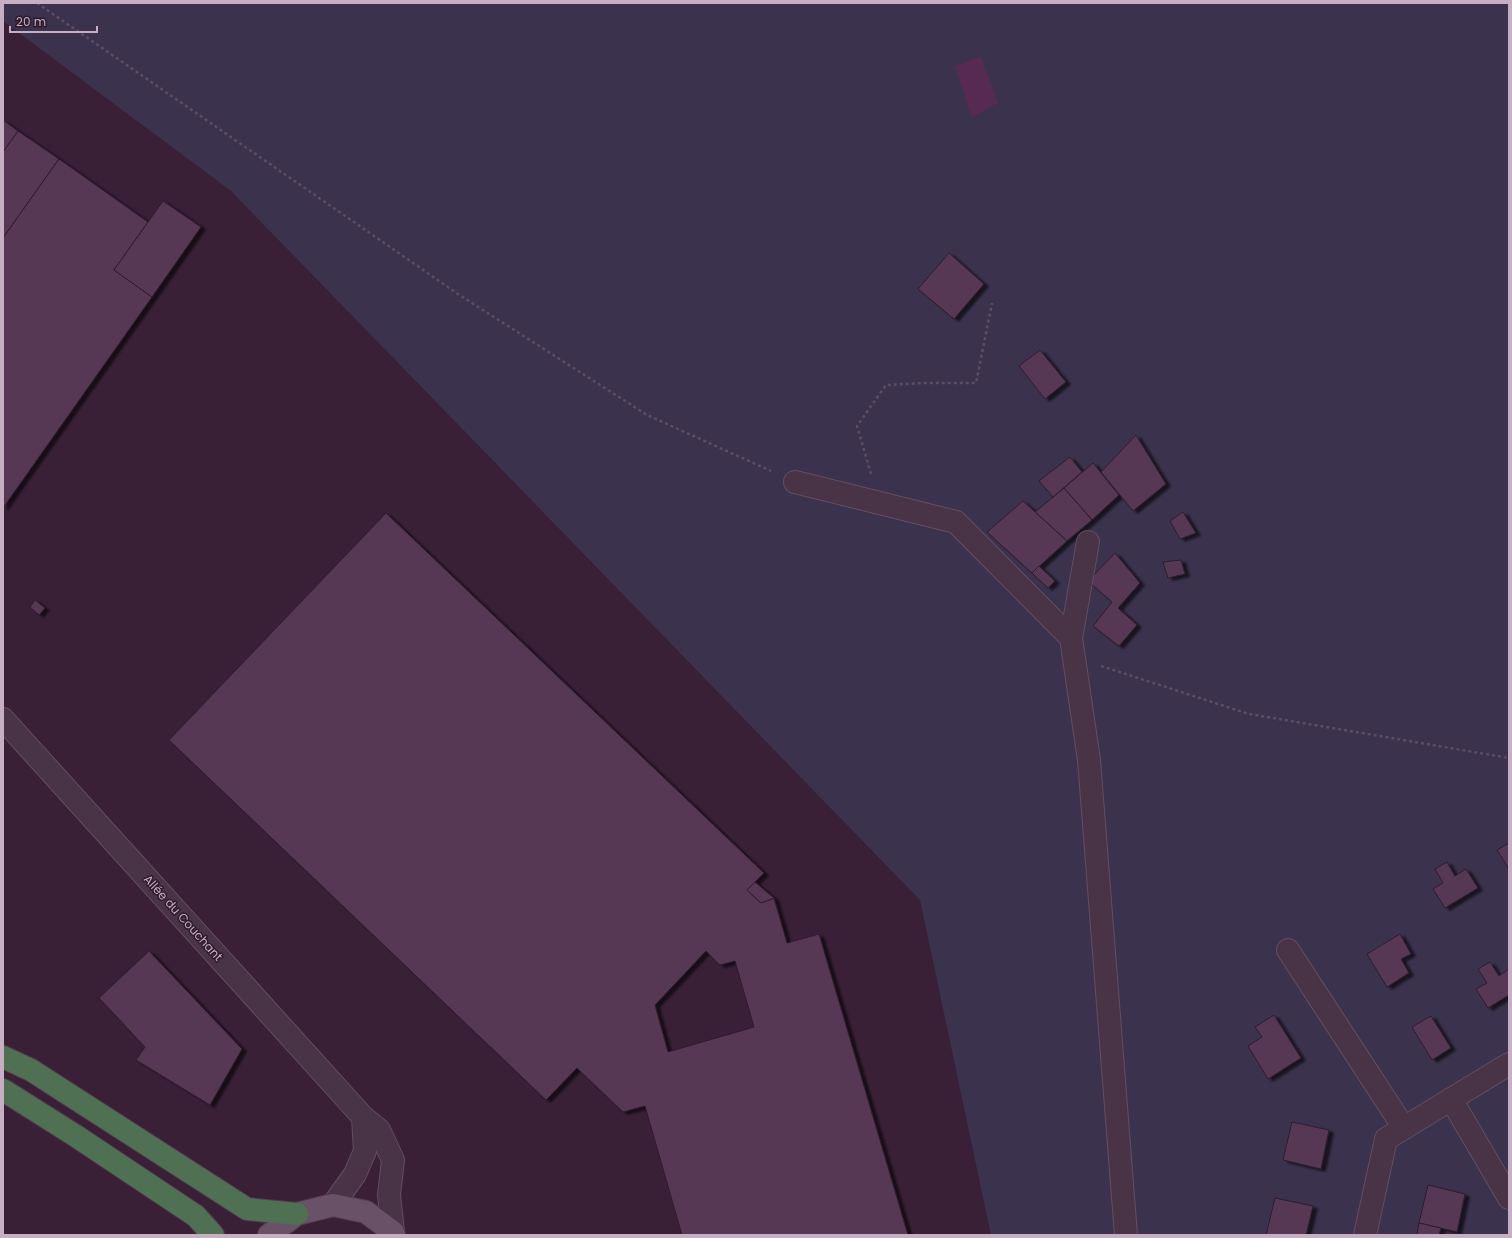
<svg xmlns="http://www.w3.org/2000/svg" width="1512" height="1238" font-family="Poppins,sans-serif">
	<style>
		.green { fill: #3b324d }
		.water { fill: #562a52 }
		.building { fill: #573854; stroke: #301b2e; fill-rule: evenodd; filter: url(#shadow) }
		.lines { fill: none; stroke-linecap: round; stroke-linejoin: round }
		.minor-casing { stroke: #644e62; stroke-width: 24 }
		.major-casing { stroke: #533d50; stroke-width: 24 }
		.highway-casing { stroke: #513b4f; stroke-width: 24 }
		.path { stroke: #5d4d64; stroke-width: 2.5; stroke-dasharray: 3 3; stroke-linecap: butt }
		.minor { stroke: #493347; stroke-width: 22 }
		.major { stroke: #695167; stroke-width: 22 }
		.highway { stroke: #507054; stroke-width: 22 }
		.labels { text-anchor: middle; stroke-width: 3; stroke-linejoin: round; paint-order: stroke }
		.street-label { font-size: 12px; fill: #c6aec3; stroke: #2e192c }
	</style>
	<defs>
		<filter id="shadow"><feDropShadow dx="4.5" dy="2.5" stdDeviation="1" flood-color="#0009"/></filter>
	</defs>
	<rect width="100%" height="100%" fill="#392037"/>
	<polygon class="green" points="3,3 1509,3 1509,1235 991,1235 920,900 231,191 3,21"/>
	<polygon class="water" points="981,56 998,103 972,118 955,66"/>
	<g class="building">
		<polygon points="3,120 18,131 3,152"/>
		<polygon points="18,131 59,159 3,238 3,152"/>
		<polygon points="59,159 148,222 114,270 152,297 3,508 3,238"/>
		<polygon points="163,201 201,227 152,297 114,270"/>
		<polygon points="949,253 984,284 954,319 918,289"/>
		<polygon points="1040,350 1066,382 1045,399 1019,366"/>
		<polygon points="1136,435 1166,484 1133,511 1101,472"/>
		<polygon points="1070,457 1082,472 1053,497 1039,481"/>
		<polygon points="1093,463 1119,495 1092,520 1064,488"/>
		<polygon points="1064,488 1092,520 1067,541 1035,512"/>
		<polygon points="1023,501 1067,541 1032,573 987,532"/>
		<polygon points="1183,512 1196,533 1180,539 1170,521"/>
		<path d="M 386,513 L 764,873 L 747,890 L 761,903 L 774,898 L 787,943 L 819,934 L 908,1235 L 682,1235 L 645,1106 L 623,1112 L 577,1068 L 546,1100 L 169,740 ZM 706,951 L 720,965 L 735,961 L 754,1027 L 668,1052 L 655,1005 Z"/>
		<polygon points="1115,553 1140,583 1118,608 1137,625 1119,646 1093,626 1112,602 1088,581"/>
		<polygon points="1181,560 1185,574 1168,578 1163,562"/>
		<polygon points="1039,566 1055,581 1048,588 1032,573"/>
		<polygon points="35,600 45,608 39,615 30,607"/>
		<polygon points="1509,843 1509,869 1497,850"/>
		<polygon points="1447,862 1455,876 1466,869 1478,888 1445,908 1433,889 1443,883 1435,869"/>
		<polygon points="755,882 774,898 761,903 747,890"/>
		<polygon points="1400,934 1411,954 1401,959 1409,973 1387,987 1367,954"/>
		<polygon points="149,951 242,1049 210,1105 136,1060 145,1047 99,998"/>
		<polygon points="1490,962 1499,976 1509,969 1509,995 1488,1008 1476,989 1487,983 1478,969"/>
		<polygon points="1274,1015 1301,1058 1268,1079 1248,1046 1262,1037 1255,1027"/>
		<polygon points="1431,1016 1451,1048 1432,1060 1412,1027"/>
		<polygon points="1292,1122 1329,1130 1321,1169 1283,1160"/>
		<polygon points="1428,1185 1465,1194 1457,1232 1419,1223"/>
		<polygon points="1275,1198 1313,1206 1306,1235 1266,1235"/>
		<polygon points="1419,1223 1441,1228 1439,1235 1417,1235"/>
	</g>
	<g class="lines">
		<defs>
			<g id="minor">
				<polyline points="795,482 956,522 1071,638 1089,760 1126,1235"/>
				<polyline points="1071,638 1088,542"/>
				<polyline points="3,719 363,1117 379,1130 393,1160 389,1195 393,1232"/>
				<polyline points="1288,950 1404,1128"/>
				<polyline points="1451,1099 1509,1198"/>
				<polyline points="333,1205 355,1174 365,1151 363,1117"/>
				<polyline points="1365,1235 1386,1139 1509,1064"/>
			</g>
			<polyline id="major" points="269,1235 297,1214 333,1205 366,1212 393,1232 394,1235"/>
			<g id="highway">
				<polyline points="3,1057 31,1070 247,1209 297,1214"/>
				<polyline points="3,1090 76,1136 196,1216 213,1235"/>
			</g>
		</defs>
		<use href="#minor" class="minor-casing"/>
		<use href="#major" class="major-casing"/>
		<use href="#highway" class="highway-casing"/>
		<g class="path">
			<polyline points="37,3 458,294 647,415 771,471"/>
			<polyline points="871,474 857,426 886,385 924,383 976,383 992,303"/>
			<polyline points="1101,666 1249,714 1509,758"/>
		</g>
		<use href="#minor" class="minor"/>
		<use href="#major" class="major"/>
		<use href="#highway" class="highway"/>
	</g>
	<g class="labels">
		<g class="street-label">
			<text transform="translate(183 918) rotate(48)" y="4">Allée du Couchant</text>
		</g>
	</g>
	<rect width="1512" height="1238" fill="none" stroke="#c6aec3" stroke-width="8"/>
	<path d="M10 26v6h87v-6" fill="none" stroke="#c6aec3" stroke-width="2"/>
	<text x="16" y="26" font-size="12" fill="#c6aec3" stroke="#2e192c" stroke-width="3" paint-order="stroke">20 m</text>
</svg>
